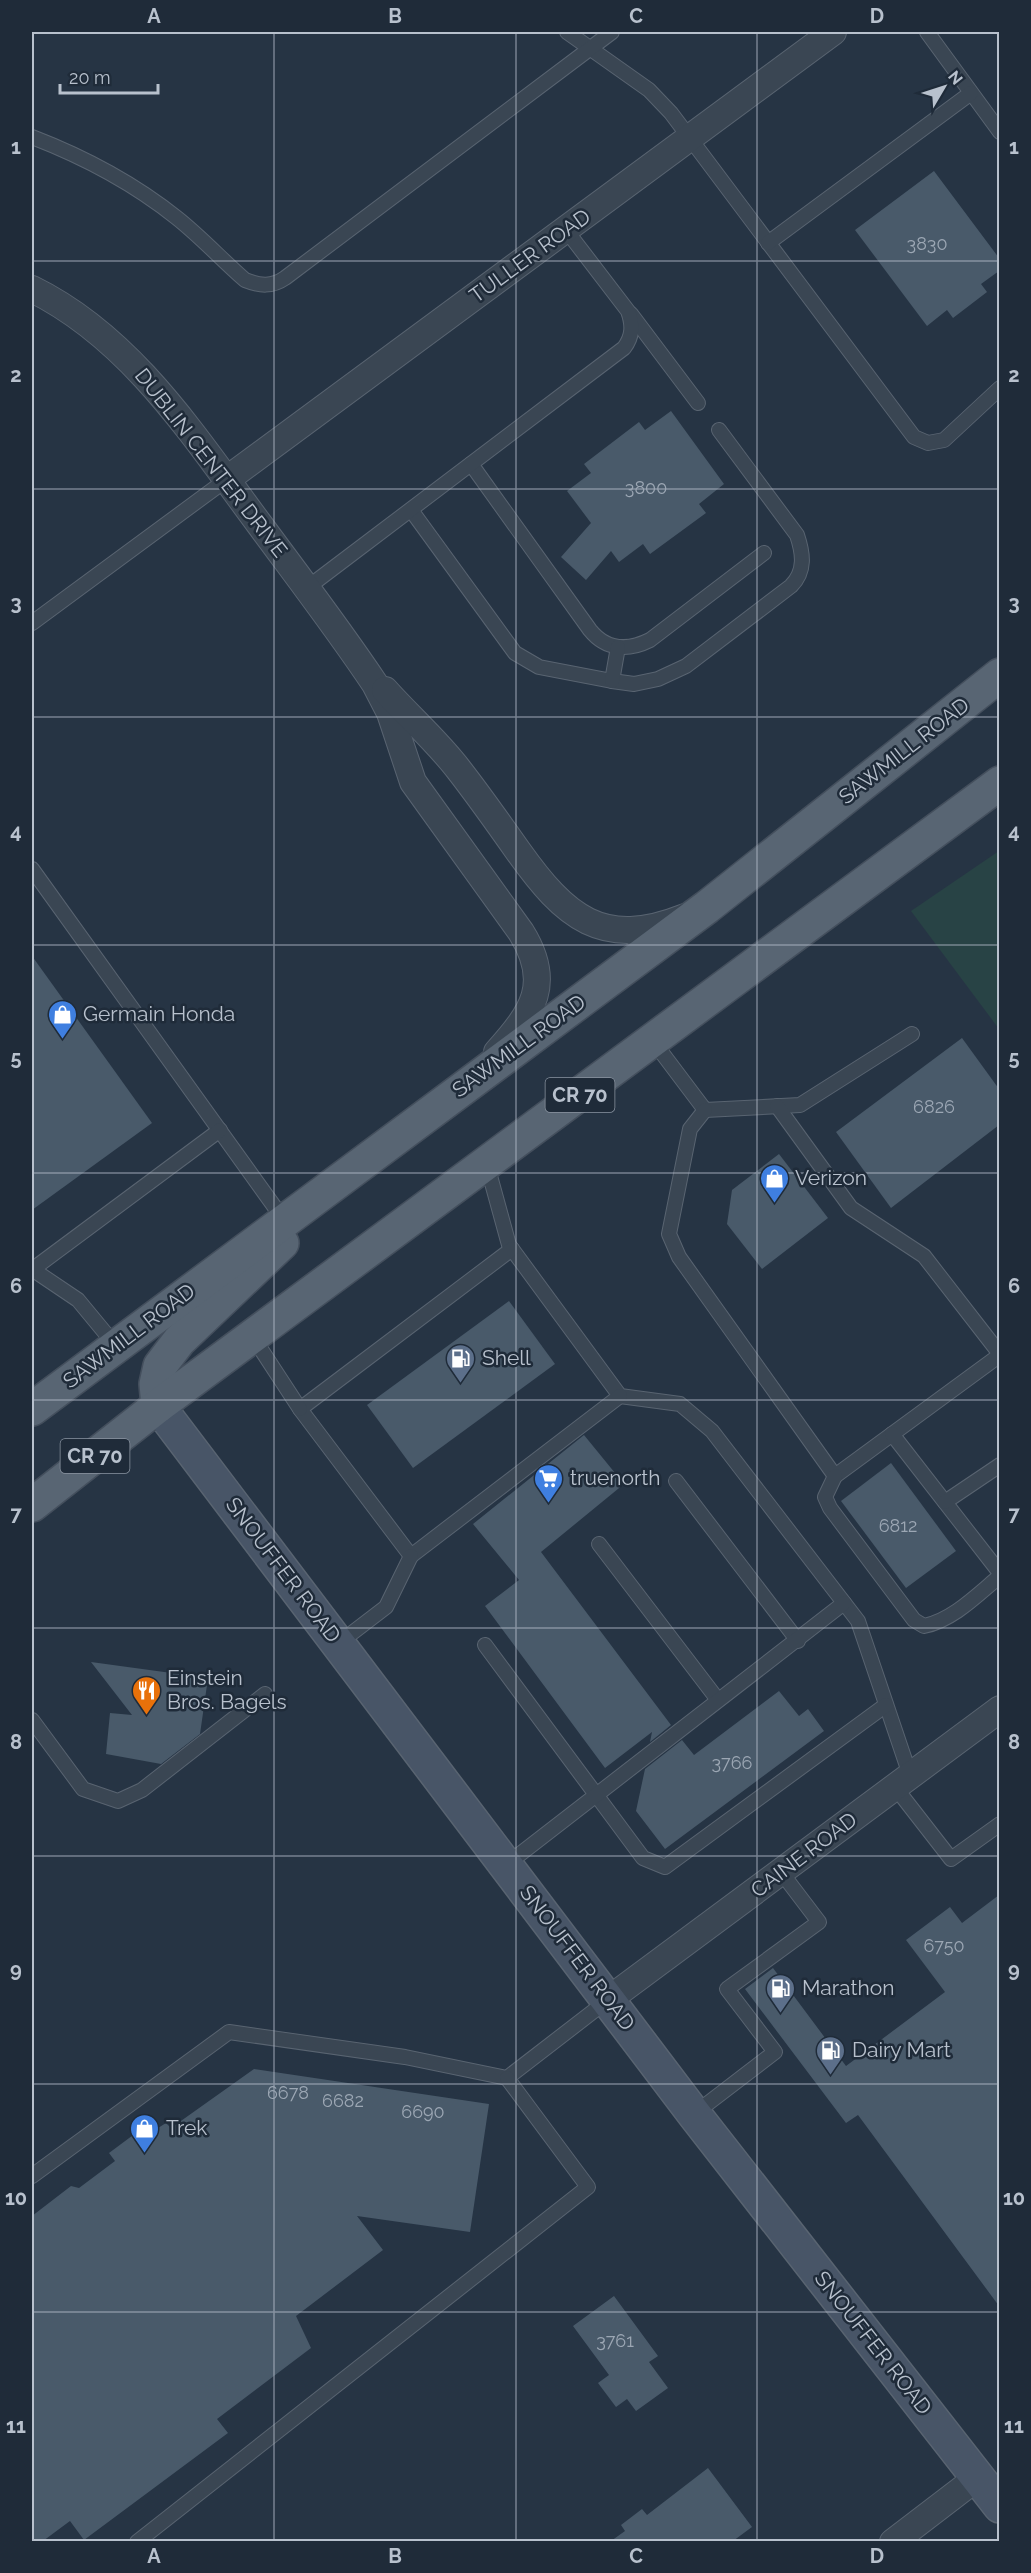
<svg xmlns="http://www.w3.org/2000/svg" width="1031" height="2573" font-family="Raleway,sans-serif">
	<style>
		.green { fill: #284345 }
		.building { fill: #495a6a }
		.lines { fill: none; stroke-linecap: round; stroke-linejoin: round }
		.lane-casing { stroke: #596471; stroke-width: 16 }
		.street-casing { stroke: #596471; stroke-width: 28 }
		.secondary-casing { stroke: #596471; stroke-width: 36 }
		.primary-casing { stroke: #444f5d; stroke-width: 36 }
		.lane { stroke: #3a4653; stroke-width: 14 }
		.street { stroke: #3a4653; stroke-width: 26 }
		.secondary { stroke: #485567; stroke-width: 33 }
		.primary { stroke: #586573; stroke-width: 33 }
		.grid { fill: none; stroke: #b8c1cd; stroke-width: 1.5; stroke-opacity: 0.55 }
		.labels { text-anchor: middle; stroke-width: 5; stroke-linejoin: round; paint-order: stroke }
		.number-label { font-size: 18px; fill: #9ca7b4 }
		.shield { fill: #1f2b39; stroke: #8a94a1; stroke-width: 1.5 }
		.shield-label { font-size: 20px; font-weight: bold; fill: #b8c1cd }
		.street-label { font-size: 21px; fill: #b8c1cd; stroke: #1f2b39 }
		.poi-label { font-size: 21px; fill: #b8c1cd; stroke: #1f2b39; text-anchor: start }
		.neatline { fill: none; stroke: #b8c1cd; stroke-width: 2 }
		.grid-label { font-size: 20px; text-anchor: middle; font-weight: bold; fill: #b8c1cd }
	</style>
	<rect width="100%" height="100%" fill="#263444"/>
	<polygon class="green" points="999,851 999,1029 911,911"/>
	<g class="building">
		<polygon points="934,171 999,258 999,271 981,284 987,292 953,318 947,310 927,326 855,230"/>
		<polygon points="671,411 724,484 699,504 706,513 650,554 643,544 619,562 611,551 586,580 561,557 591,523 567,491 591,473 584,464 639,422 645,430"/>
		<polygon points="32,956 152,1123 32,1210"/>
		<polygon points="962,1038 999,1089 999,1125 891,1208 836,1132"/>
		<polygon points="779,1154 828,1218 762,1269 727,1224 732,1190"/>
		<polygon points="509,1301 555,1364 413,1468 367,1405"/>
		<polygon points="584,1435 624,1484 541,1552 671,1725 650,1742 652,1732 605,1768 485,1606 519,1580 473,1524"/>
		<polygon points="891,1463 956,1551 906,1588 841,1501"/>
		<polygon points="91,1662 208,1678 200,1734 161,1764 106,1754 110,1713 132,1715"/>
		<polygon points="779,1691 799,1716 808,1709 824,1731 665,1849 636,1811 645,1769 682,1740 694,1755"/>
		<polygon points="999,1895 999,2306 858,2115 846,2123 745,1989 773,1968 846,2066 945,1992 906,1940 950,1907 962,1923"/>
		<polygon points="254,2069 489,2104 470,2232 357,2216 383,2250 296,2316 311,2348 217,2419 228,2433 84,2540 70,2521 43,2541 32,2541 32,2216 71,2186 79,2188 115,2161 109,2153 152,2121 158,2128 166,2123 171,2128"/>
		<polygon points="614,2296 658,2356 649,2362 668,2388 636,2411 627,2399 616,2407 598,2383 609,2375 573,2326"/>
		<polygon points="708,2468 752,2527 733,2541 611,2541 625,2531 621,2525 642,2509 647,2515"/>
	</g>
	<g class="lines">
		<defs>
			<g id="lane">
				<polyline points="567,32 649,90 671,113 914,437 928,443 944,440 1000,388"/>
				<polyline points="927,32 1000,132"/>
				<path d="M 32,137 C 84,157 132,182 177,218 C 201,237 222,260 245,280 C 260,286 272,287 285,278 L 612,32"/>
				<polyline points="768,243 971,93"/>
				<polyline points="631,314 698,403"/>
				<path d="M 471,464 L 590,630 C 606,650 628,651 650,640 L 764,553"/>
				<path d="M 411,510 L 515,653 L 539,667 L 612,681 L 634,684 L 658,679 L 686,666 L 791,586 C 806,571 803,553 797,535 L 719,430"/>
				<path d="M 307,588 L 624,348 C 633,336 633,325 628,311 L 566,230"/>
				<polyline points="32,623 226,480"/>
				<polyline points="612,681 618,647"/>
				<polyline points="32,869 284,1220"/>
				<polyline points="653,1041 705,1110 800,1105 912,1034"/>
				<polyline points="777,1106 851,1208 924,1256 1000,1354"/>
				<polyline points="705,1110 690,1129 669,1234 679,1257 835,1476 1000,1355"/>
				<polyline points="487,1165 509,1245 620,1396 680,1404 712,1431 858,1621 910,1775"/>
				<polyline points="512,1249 300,1409 411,1556 620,1396"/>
				<polyline points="32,1269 78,1300 116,1346"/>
				<polyline points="33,1269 220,1130"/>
				<polyline points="253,1337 300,1409"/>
				<polyline points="892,1434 1000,1573"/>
				<path d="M 835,1476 L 825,1497 L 830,1508 L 914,1620 L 924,1626 C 953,1620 977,1595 1000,1576"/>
				<polyline points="676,1481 798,1641"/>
				<polyline points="945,1502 1000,1465"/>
				<polyline points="599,1544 718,1700"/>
				<polyline points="339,1643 386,1607 411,1556"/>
				<polyline points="485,1645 643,1858 665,1867 886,1705"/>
				<polyline points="32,1720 83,1789 118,1801 142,1790 265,1694"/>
				<polyline points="895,1787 951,1859 1000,1824"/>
				<polyline points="506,1865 844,1603"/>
				<polyline points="694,2114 775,2052 727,1989 819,1922 781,1872"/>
				<polyline points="32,2176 229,2032 405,2057 507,2078 608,2000"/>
				<polyline points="137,2542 588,2187 507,2078"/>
			</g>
			<g id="street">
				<path d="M 32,289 C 132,338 195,438 260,525 C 299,578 339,630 375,684 L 390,713 L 413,782 L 521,932 C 553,983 533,1012 497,1052"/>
				<polyline points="226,480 833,32"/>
				<path d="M 385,690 C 409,717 437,741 459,770 C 480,797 499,824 518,851 C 565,917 602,950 685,917"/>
				<polyline points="608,2000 1000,1709"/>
				<polyline points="893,2542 978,2477"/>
			</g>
			<polyline id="secondary" points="158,1406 694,2114 1000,2506"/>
			<g id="primary">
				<polyline points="158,1406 156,1384 160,1366 179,1341 282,1243"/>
				<polyline points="32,1409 707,907 1000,675"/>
				<polyline points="32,1505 158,1406 1000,783"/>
			</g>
		</defs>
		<use href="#lane" class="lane-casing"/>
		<use href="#street" class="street-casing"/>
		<use href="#secondary" class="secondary-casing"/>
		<use href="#primary" class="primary-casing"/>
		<use href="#lane" class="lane"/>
		<use href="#street" class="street"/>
		<use href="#secondary" class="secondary"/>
		<use href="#primary" class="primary"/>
	</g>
	<path class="grid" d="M 274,32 L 274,2542M 516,32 L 516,2542M 757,32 L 757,2542M 32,261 L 1000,261M 32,489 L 1000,489M 32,717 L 1000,717M 32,945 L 1000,945M 32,1173 L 1000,1173M 32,1400 L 1000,1400M 32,1628 L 1000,1628M 32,1856 L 1000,1856M 32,2084 L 1000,2084M 32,2312 L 1000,2312"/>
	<defs>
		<symbol id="shop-pin" viewBox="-11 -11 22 30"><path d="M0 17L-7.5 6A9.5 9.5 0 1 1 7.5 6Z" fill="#3f7fe0" stroke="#1f2b39"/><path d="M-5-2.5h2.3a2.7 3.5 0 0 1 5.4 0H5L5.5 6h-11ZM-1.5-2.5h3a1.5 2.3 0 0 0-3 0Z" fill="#fff"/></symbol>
		<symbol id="fuel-pin" viewBox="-11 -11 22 30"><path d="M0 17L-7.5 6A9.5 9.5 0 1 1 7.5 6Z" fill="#5c6f8a" stroke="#1f2b39"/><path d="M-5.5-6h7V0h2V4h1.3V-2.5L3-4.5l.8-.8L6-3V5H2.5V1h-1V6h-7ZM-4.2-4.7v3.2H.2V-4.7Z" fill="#fff"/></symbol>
		<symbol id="supermarket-pin" viewBox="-11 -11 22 30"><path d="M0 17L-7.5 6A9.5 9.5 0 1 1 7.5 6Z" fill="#3f7fe0" stroke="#1f2b39"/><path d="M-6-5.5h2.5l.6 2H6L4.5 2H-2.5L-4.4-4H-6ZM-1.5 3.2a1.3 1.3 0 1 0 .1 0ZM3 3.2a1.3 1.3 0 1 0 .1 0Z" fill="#fff"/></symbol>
		<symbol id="restaurant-pin" viewBox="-11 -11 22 30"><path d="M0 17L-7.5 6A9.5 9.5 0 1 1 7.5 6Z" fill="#e8710a" stroke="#1f2b39"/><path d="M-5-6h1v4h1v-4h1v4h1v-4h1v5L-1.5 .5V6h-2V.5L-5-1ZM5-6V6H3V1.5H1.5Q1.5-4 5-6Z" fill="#fff"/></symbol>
	</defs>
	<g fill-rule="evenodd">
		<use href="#shop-pin" x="46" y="998" width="33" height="45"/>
		<use href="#shop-pin" x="758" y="1162" width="33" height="45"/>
		<use href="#fuel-pin" x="444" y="1342" width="33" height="45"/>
		<use href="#supermarket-pin" x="532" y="1462" width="33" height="45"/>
		<use href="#restaurant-pin" x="130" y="1674" width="33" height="45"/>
		<use href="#fuel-pin" x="764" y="1972" width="33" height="45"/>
		<use href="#fuel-pin" x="814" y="2034" width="33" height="45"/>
		<use href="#shop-pin" x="128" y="2112" width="33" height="45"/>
	</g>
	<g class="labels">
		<g class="number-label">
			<text x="927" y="250">3830</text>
			<text x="646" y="494">3800</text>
			<text x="934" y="1113">6826</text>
			<text x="898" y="1532">6812</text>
			<text x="732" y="1769">3766</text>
			<text x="944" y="1952">6750</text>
			<text x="288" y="2099">6678</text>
			<text x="343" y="2107">6682</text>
			<text x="423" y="2118">6690</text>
			<text x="615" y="2347">3761</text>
		</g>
		<g class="shield">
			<rect x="545.5" y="1078" width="69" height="34" rx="4.5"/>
			<rect x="60.5" y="1439" width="69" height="34" rx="4.5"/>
		</g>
		<g class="shield-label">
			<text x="580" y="1102">CR 70</text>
			<text x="95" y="1463">CR 70</text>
		</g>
		<g class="street-label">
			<text transform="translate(530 256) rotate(-36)" y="7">TULLER ROAD</text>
			<text transform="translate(211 463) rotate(52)" y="7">DUBLIN CENTER DRIVE</text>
			<text transform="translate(904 751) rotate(-38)" y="7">SAWMILL ROAD</text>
			<text transform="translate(519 1046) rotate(-36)" y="7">SAWMILL ROAD</text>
			<text transform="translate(129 1336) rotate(-37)" y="7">SAWMILL ROAD</text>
			<text transform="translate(283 1570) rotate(53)" y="7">SNOUFFER ROAD</text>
			<text transform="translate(804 1855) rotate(-37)" y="7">CAINE ROAD</text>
			<text transform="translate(577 1958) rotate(53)" y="7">SNOUFFER ROAD</text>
			<text transform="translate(873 2343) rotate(52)" y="7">SNOUFFER ROAD</text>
		</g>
		<g class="poi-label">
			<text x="83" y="1021">Germain Honda</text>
			<text x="795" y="1185">Verizon</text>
			<text x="482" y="1365">Shell</text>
			<text x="570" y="1485">truenorth</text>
			<text x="167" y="1685">Einstein<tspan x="167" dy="24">Bros. Bagels</tspan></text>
			<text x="802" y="1995">Marathon</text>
			<text x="852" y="2057">Dairy Mart</text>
			<text x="166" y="2135">Trek</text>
		</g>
	</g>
	<rect width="1031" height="2573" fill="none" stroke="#1f2b39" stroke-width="66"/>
	<g transform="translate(944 87) rotate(51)" stroke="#1f2b39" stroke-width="4.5" paint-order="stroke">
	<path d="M0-4.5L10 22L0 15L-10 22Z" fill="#b8c1cd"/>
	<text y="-9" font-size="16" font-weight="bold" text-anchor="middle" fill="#b8c1cd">N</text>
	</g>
	<path d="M60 84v9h98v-9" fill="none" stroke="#b8c1cd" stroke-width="3"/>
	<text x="69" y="84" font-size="18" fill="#b8c1cd" stroke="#1f2b39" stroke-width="4.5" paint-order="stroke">20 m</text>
	<rect x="33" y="33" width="965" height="2507" class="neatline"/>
	<g class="grid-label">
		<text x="154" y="23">A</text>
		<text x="395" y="23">B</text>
		<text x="636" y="23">C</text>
		<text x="877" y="23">D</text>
		<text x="16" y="154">1</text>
		<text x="1014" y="154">1</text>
		<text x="16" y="382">2</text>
		<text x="1014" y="382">2</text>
		<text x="16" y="610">3</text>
		<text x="1014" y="610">3</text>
		<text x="16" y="838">4</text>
		<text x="1014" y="838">4</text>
		<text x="16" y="1065">5</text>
		<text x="1014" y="1065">5</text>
		<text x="16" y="1293">6</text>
		<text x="1014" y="1293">6</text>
		<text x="16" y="1521">7</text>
		<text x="1014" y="1521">7</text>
		<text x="16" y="1749">8</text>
		<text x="1014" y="1749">8</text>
		<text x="16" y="1977">9</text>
		<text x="1014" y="1977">9</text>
		<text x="16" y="2205">10</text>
		<text x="1014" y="2205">10</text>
		<text x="16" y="2433">11</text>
		<text x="1014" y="2433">11</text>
		<text x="154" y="2563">A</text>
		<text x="395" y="2563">B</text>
		<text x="636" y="2563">C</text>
		<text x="877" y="2563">D</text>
	</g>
</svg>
